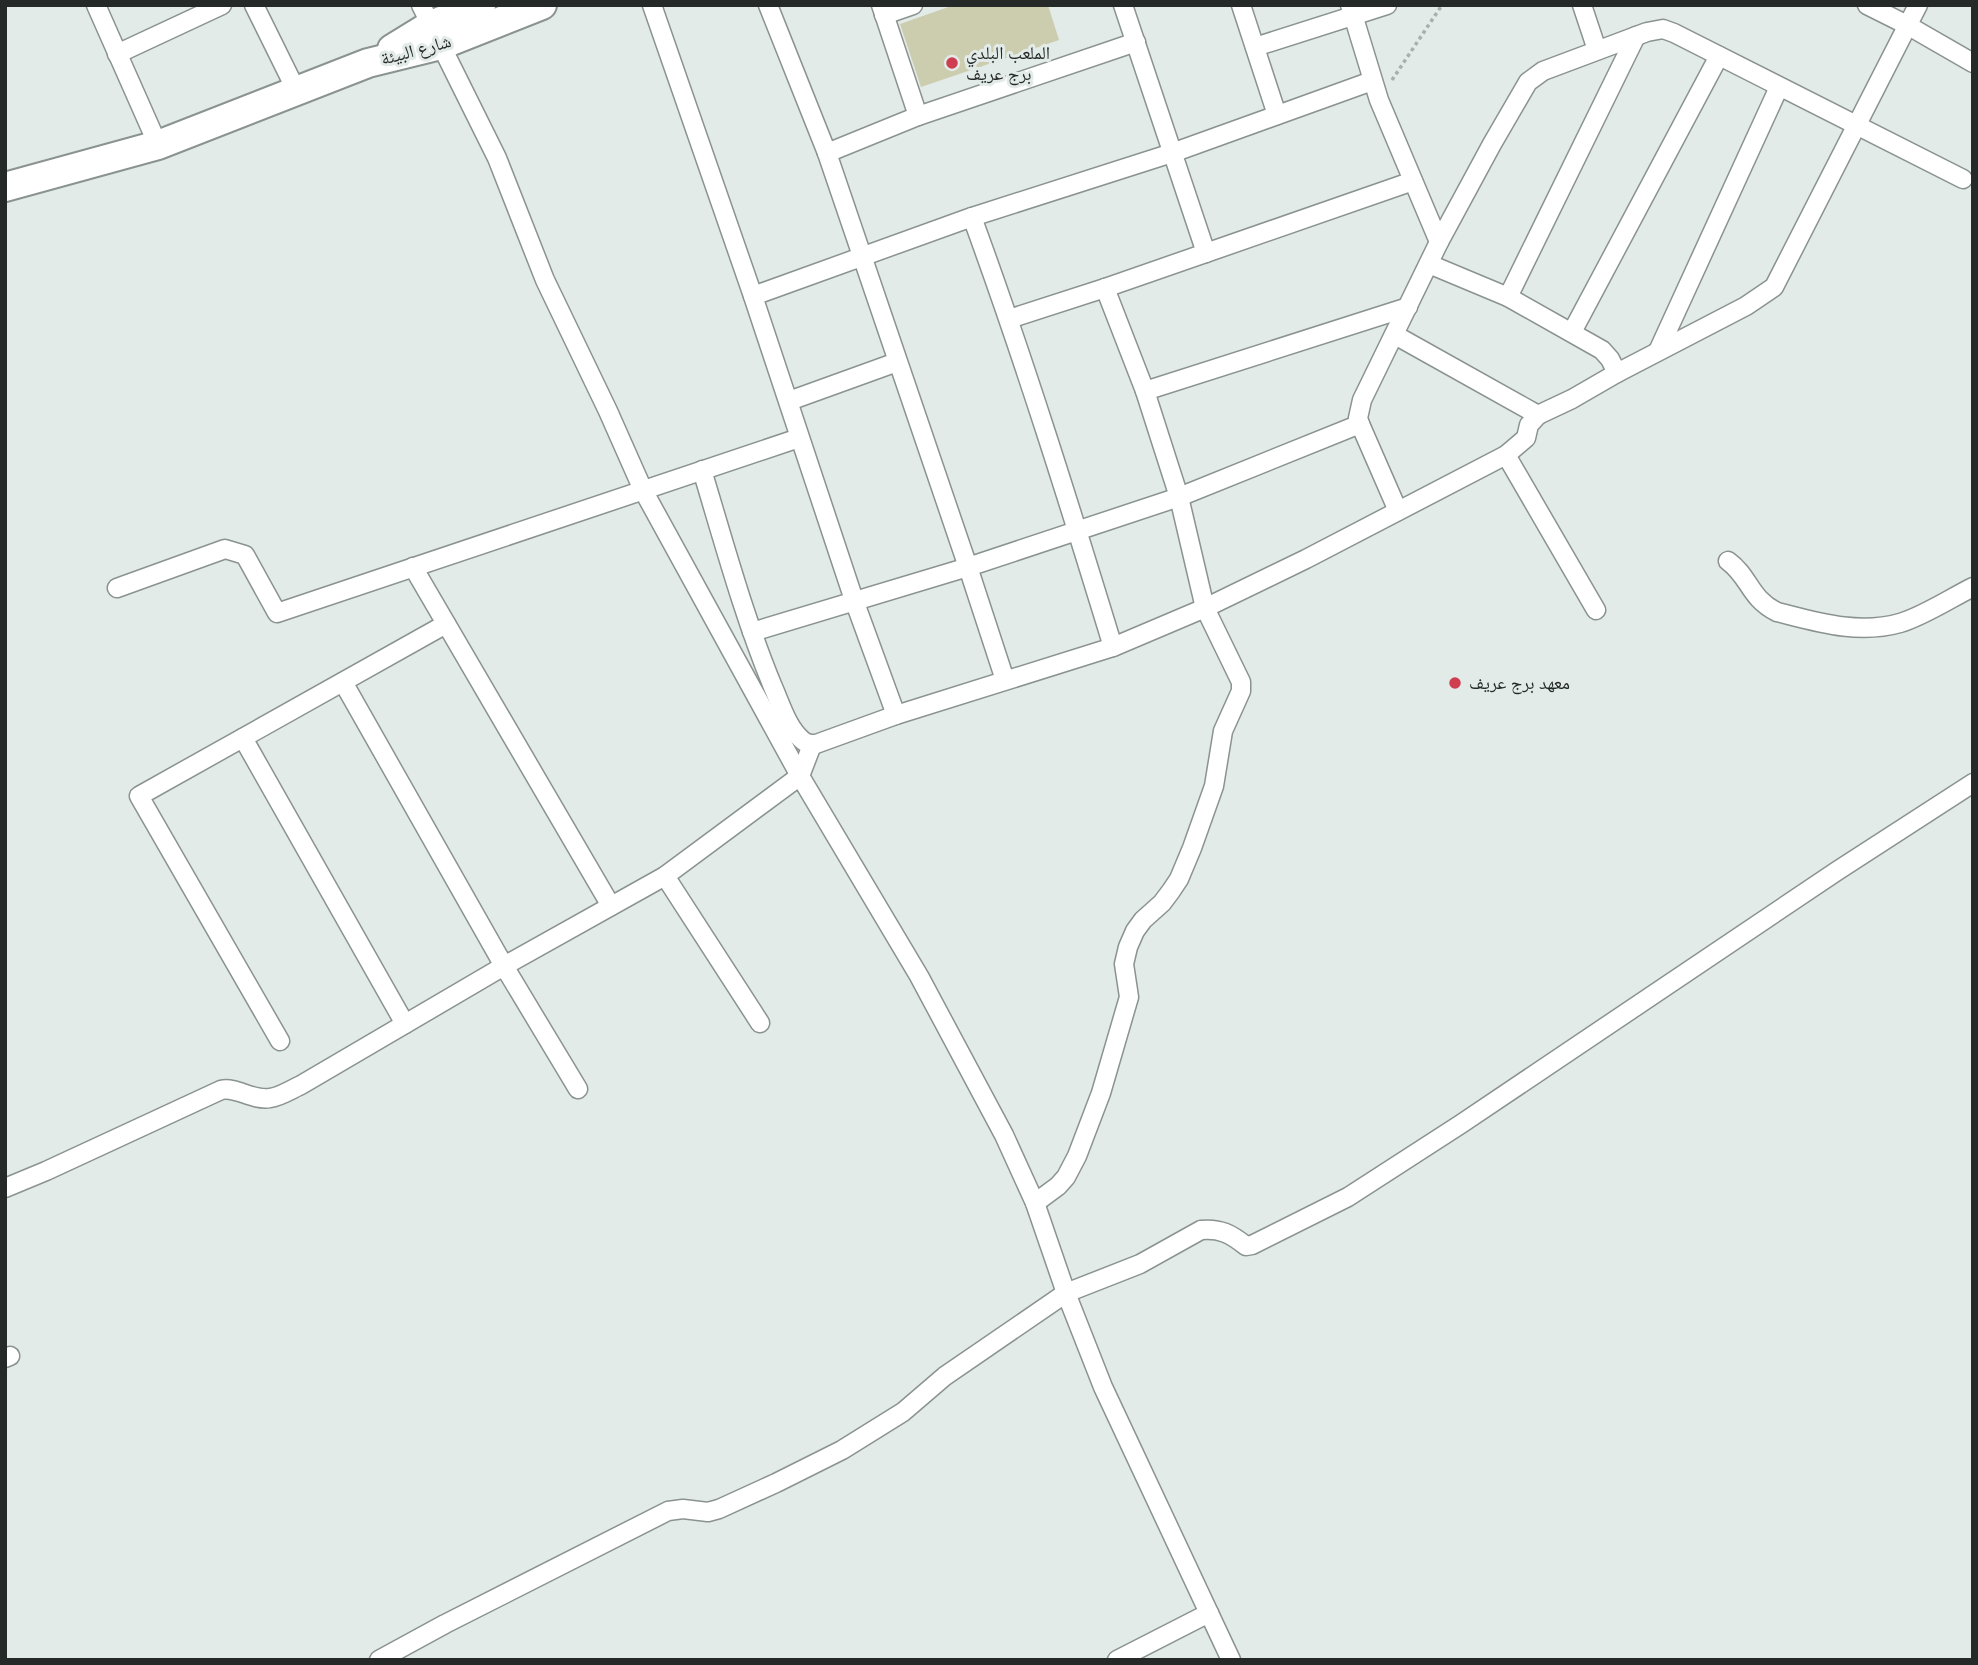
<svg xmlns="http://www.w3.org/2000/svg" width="1978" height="1665" font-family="'Golos Text','Noto Naskh Arabic',sans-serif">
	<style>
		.garden { fill: #ccccaf }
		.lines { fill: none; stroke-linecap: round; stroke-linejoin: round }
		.street-casing { stroke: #8a938f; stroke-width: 21 }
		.primary-casing { stroke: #8a938f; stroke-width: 32 }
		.path { stroke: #a8b0ac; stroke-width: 3.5; stroke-dasharray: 3.5 3.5; stroke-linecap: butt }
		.street { stroke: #fff; stroke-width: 18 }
		.primary { stroke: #fff; stroke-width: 28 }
		.poi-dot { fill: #ce3e50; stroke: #e2ebe7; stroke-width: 2.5 }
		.labels { text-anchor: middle; stroke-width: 6; stroke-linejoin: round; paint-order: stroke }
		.street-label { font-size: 18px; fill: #252927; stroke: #e2ebe7 }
		.poi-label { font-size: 18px; fill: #252927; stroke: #e2ebe7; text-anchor: start }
	</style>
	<rect width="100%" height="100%" fill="#e2ebe7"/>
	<polygon class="garden" points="954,5 1048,5 1059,40 921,87 900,24"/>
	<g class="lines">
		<defs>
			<g id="street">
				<polyline points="96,5 158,145"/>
				<polyline points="254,5 296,90"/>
				<polyline points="421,5 497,158 545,280 608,411 643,490 800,776 919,976 1004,1135 1035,1203 1066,1293 1103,1387 1231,1660"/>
				<polyline points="652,5 753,296 854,600 896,715"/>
				<polyline points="768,5 827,153 968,567 1005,680"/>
				<polyline points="881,5 918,116"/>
				<polyline points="1123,5 1206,253"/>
				<polyline points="1241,5 1277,115"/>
				<polyline points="1350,5 1379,100 1439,242"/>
				<polyline points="1582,5 1597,50"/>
				<polyline points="1867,5 1907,25 1973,63"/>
				<polyline points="884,15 913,5"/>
				<polyline points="1255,47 1387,5"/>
				<polyline points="117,54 222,5"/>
				<polyline points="827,153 918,116 1136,42"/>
				<path d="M 972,217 C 1024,359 1069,503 1113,647"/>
				<polyline points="1429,264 1508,297 1602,350 1610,359 1617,373 1572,399 1538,415"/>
				<polyline points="753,296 972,217 1172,153 1372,81"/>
				<polyline points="1508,297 1636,36"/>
				<polyline points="1009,319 1105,288 1413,181"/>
				<polyline points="1572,332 1719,56"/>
				<polyline points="1659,349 1779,87"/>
				<polyline points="1617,373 1746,306 1774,287 1918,5"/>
				<polyline points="1145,391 1408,307"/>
				<polyline points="789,401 897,362"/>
				<polyline points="1506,455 1596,610"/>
				<path d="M 702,470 C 724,543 744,617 773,687 C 781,705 787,726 801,739 C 806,744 810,744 816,744 L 896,715 L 1113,647 L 1205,608 L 1306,559 L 1506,455 L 1526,438 L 1529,425 L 1538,415 L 1395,335"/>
				<polyline points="1398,511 1360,424 1358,418 1362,400 1439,242 1492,144 1528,82 1543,71 1647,32 1663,29 1674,33 1963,179"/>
				<path d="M 1728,561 C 1750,577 1749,598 1777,612 C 1817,622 1858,635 1900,623 C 1922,617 1951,598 1973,587"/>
				<polyline points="413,567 611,906"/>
				<polyline points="117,588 225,549 245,555 277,613 799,438"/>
				<polyline points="752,632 968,567 1179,497 1360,424"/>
				<polyline points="343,682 504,966 578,1089"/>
				<polyline points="243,738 405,1024"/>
				<polyline points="665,876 760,1023"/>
				<polyline points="280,1041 139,796 446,624"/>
				<path d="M 5,1188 L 46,1171 L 221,1090 C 236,1086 252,1101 270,1098 C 280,1097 292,1089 301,1085 L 504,966 L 665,876 L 800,776 L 812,745"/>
				<polyline points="1035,1203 1058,1186 1066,1177 1077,1156 1101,1093 1129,997 1124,964 1128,947 1135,931 1143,920 1162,903 1171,891 1179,879 1192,848 1214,786 1223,731 1241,691 1241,682 1205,608 1179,497 1145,391 1105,288"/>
				<polyline points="5,1358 10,1356"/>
				<path d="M 379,1660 L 445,1624 L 668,1511 L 683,1509 L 708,1512 L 719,1509 L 776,1483 L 842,1450 L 903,1412 L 945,1376 L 1066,1293 L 1140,1264 L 1201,1230 C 1220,1228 1231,1234 1246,1246 L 1252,1245 L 1348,1197 L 1461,1124 L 1837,871 L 1973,783"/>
				<polyline points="1117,1660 1209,1613"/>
			</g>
			<g id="primary">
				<polyline points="392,49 431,25 481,5"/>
				<polyline points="5,187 158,145 368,63 441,45 542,5"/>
			</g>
		</defs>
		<use href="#street" class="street-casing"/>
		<use href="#primary" class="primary-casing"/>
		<polyline class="path" points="1392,80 1442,5"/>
		<use href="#street" class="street"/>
		<use href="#primary" class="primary"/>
	</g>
	<g class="poi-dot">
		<circle cx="952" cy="63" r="7"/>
		<circle cx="1455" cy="683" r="7"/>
	</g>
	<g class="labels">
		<g class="street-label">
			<text transform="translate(416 50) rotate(-15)" y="6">شارع البيئة</text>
		</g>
		<g class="poi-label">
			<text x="966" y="59">الملعب البلدي<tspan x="966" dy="21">برج عريف</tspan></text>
			<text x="1469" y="689">معهد برج عريف</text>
		</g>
	</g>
	<rect width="1978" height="1665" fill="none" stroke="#252927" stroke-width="14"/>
</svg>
